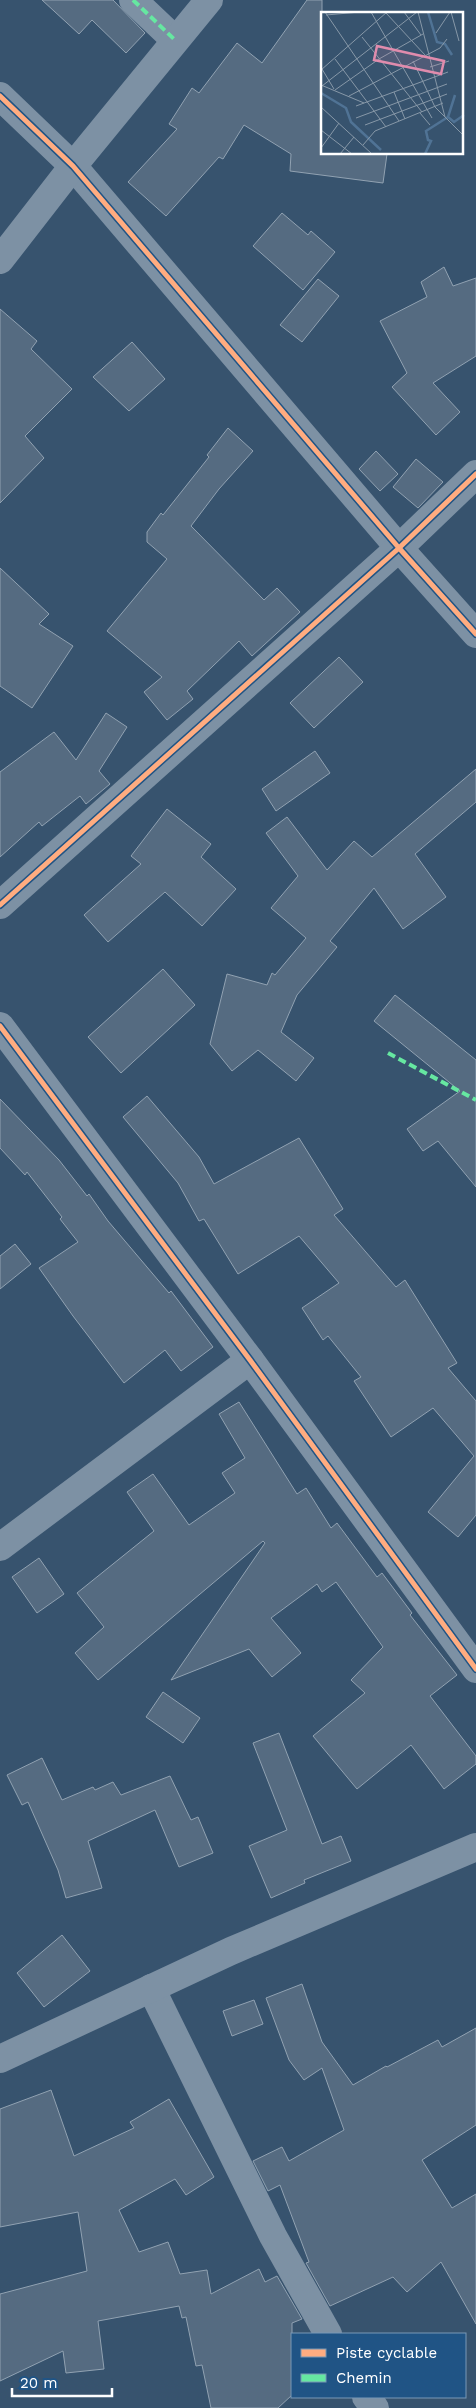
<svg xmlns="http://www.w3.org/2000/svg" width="476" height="2408" font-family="'Work Sans',sans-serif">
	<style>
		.building { fill: #556b81; stroke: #91a2b2 }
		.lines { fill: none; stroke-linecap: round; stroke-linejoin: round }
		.minor { stroke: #7d91a4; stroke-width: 28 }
		.quiet { stroke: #66e7a1; stroke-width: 4; stroke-dasharray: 8 4; stroke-linecap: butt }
		.cycleway-casing { stroke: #205485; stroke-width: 8 }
		.cycleway { stroke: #ffac80; stroke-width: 5 }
		.inset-river { fill: none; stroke: #507395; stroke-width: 2.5 }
		.inset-road { fill: none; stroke: #8798a8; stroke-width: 1 }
		.view { fill: #e08cad; fill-opacity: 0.15; stroke: #e08cad; stroke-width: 2.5 }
		.inset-edge { fill: none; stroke: #fff; stroke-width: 2.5 }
	</style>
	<rect width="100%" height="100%" fill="#37536e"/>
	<g class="building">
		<polygon points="42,0 113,0 145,33 126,53 92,20 79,34"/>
		<polygon points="307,0 322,0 322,154 387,154 383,183 290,171 291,154 244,125 223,159 219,157 166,216 128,182 177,129 169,124 192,88 199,93 237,43 262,63"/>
		<polygon points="282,213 308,235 311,231 335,252 303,290 253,246"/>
		<polygon points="444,267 453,286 476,278 476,356 433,383 460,412 436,435 392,387 407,373 380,321 427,297 421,282"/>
		<polygon points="318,279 339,296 302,342 280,325"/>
		<polygon points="0,309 37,341 31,349 72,389 25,436 44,458 0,503"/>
		<polygon points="132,342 165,379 129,411 93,377"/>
		<polygon points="228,428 253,451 219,489 191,526 264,600 277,588 300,612 252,656 239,641 187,691 193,699 167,720 144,692 162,677 107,631 167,559 147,542 147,532 161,513 163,515 209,457 207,455"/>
		<polygon points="376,451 398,474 380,491 359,469"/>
		<polygon points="416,459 443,482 418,508 393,487"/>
		<polygon points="0,568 49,614 39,624 73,646 32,708 0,686"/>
		<polygon points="339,657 363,682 314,728 290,703"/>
		<polygon points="106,713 127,727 99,771 110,784 86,804 80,796 42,826 39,822 0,857 0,772 54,732 76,760"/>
		<polygon points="315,751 330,773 276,811 262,789"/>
		<polygon points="476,769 476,802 415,854 446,897 403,929 374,888 330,941 337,947 297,995 281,1032 314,1058 296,1081 258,1050 232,1071 210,1044 227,974 267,985 272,973 275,975 306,938 271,908 298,876 266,833 287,817 327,870 354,841 372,857"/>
		<polygon points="167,809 211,844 201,857 236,889 202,926 165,892 108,942 84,915 141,864 131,856"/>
		<polygon points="163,969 195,1005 121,1073 88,1037"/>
		<polygon points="395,995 476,1060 476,1187 438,1141 423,1151 407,1129 460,1091 374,1021"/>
		<polygon points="147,1096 199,1157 214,1184 299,1138 343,1209 334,1215 396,1287 405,1280 457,1363 448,1368 476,1401 476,1515 458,1537 428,1512 474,1456 433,1408 391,1437 354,1381 361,1377 328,1336 323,1340 302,1308 339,1283 299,1236 238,1274 204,1219 199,1221 178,1183 123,1117"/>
		<polygon points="0,1099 59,1160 87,1196 89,1194 108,1221 169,1293 171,1291 213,1347 181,1371 165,1350 124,1383 73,1316 39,1268 78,1242 60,1219 62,1217 27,1172 25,1175 0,1148"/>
		<polygon points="15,1244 31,1264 0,1289 0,1256"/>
		<polygon points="239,1402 297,1494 306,1488 331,1528 337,1523 377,1577 382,1573 412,1613 410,1615 457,1675 430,1696 476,1756 476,1764 444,1789 411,1745 357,1789 313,1736 365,1693 351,1680 383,1647 336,1582 322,1592 317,1584 271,1618 301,1653 272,1677 249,1649 171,1680 265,1543 263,1541 98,1680 75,1653 104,1627 77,1593 154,1531 127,1492 153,1474 189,1525 235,1493 222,1473 245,1458 219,1414"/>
		<polygon points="39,1558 64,1594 37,1613 12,1577"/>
		<polygon points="163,1692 200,1718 183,1743 146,1717"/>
		<polygon points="279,1733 322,1844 341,1836 351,1861 304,1880 305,1883 271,1898 249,1846 287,1830 253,1743"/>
		<polygon points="42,1758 62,1800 93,1787 95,1790 113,1782 121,1795 170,1776 191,1820 198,1817 213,1853 179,1867 155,1810 88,1841 102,1888 66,1898 58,1870 28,1802 22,1805 7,1775"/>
		<polygon points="62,1935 90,1971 44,2007 17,1973"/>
		<polygon points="302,1984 322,2042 353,2085 386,2066 387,2067 438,2040 442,2047 476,2028 476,2125 422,2160 452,2208 476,2194 476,2324 441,2262 407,2292 393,2277 330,2306 306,2263 309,2262 280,2185 268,2191 253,2161 282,2147 289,2161 344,2130 322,2068 304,2080 289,2060 266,1998"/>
		<polygon points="254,2000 263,2024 232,2036 223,2011"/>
		<polygon points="51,2090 74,2156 134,2128 130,2122 169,2099 214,2177 186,2195 175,2179 119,2210 139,2252 168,2242 180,2274 207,2270 211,2294 259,2269 265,2282 277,2276 302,2319 292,2323 292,2395 278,2408 211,2408 202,2365 196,2366 186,2317 182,2318 179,2306 98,2321 104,2369 66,2373 63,2351 0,2381 0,2294 87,2271 78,2212 0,2227 0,2109"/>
	</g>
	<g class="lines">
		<g class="minor">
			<polyline points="133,0 175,40"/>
			<polyline points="0,96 73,166 399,548 476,634"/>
			<polyline points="0,260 73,166 209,0"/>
			<polyline points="0,905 399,548 476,474"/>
			<polyline points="0,1026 250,1360 476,1669"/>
			<polyline points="0,1547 250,1360"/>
			<polyline points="151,1988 273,2236 328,2334"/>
			<polyline points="0,2059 231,1951 476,1847"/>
			<polyline points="366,2397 375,2408"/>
		</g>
		<g class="quiet">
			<polyline points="133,0 175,40"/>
			<polyline points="388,1053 476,1100"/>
		</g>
		<defs>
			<g id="cycleway">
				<polyline points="0,96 73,166 399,548 476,634"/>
				<polyline points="0,905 399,548 476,474"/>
				<polyline points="0,1026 250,1360 476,1669"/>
			</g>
		</defs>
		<use href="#cycleway" class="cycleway-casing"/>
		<use href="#cycleway" class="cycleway"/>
	</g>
	<g transform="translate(321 12)">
		<rect width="142" height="142" fill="#37536e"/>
		<path class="inset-river" d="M 107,0 L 116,30 L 124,32 L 131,43M 0,81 L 25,96 L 30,110 L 60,138M 134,83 L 127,105 L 133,110 L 143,103M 104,142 L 110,129 L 107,128 L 105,119 L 127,105"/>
		<path class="inset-road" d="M 4,0 L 78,109M 50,0 L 111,106M 83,0 L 100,23M 97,0 L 124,105M 130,0 L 138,29M 65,1 L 104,43M 5,3 L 39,0M 115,21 L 129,0M 41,25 L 101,100M 14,47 L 65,115M 92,49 L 114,95 L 143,124M 109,55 L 128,49M 1,57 L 13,77M 0,58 L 66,0M 0,73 L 43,91M 1,74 L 96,0M 14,78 L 58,47 L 102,22M 73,80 L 84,107M 28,84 L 119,36 L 126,27M 35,94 L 127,60M 0,95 L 51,142M 99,101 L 109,113M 35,106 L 126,72M 44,113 L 126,82M 0,118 L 31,142M 42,133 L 54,119 L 122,91M 0,136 L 18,111M 19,142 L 33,125"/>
		<path class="view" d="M 56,34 L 123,49 L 120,62 L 53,48 Z"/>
		<rect width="142" height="142" class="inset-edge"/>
	</g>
	<rect x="291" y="2333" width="175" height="65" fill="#205485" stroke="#7998b6"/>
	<rect x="301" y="2349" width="25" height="8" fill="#ffac80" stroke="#7998b6"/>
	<text x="336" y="2358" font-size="15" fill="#ffffff">Piste cyclable</text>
	<rect x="301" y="2374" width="25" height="8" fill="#66e7a1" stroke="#7998b6"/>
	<text x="336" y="2383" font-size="15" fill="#ffffff">Chemin</text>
	<path d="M12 2388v8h100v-8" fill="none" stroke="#ffffff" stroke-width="2.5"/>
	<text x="20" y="2388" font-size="15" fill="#ffffff" stroke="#205485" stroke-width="4" paint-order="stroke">20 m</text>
</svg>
